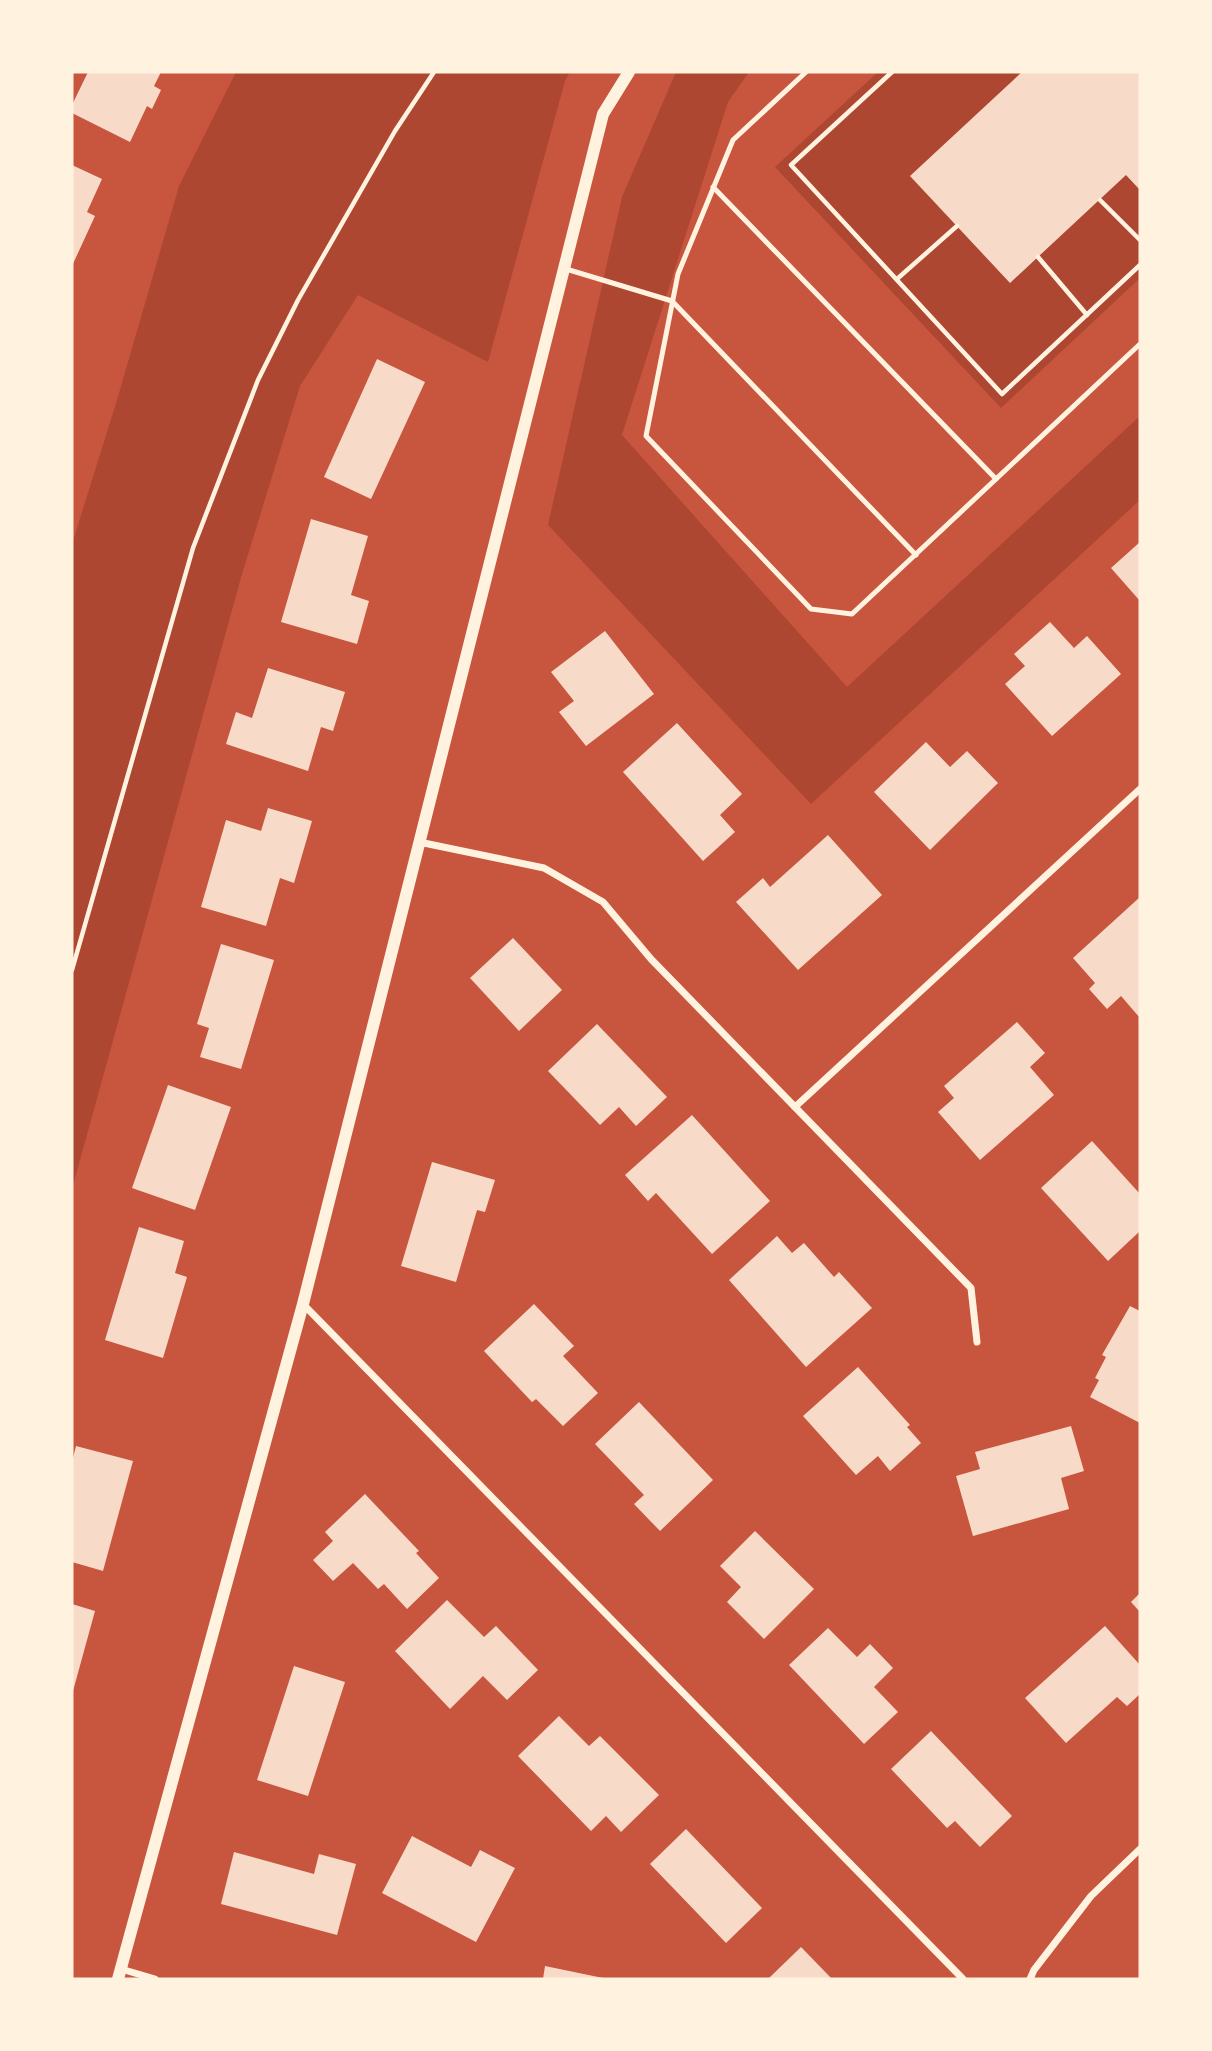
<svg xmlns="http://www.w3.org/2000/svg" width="1212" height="2051" font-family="'Noto Serif',serif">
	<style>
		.green { fill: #ae4732 }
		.building { fill: #f7dbc8 }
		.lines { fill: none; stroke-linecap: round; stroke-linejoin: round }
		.path { stroke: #fff3e0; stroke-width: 4.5 }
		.service { stroke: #fff3e0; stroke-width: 5 }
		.minor { stroke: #fff3e0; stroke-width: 7 }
		.tertiary { stroke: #fff3e0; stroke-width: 12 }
	</style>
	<rect width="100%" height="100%" fill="#c8553d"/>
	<g class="green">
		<polygon points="236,72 570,72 565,81 488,362 358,295 300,386 242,574 72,1189 72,544 117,400 179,186"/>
		<polygon points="676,72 749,72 728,102 622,435 847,687 1140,416 1140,500 811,804 548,525 622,197"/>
		<polygon points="878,72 1022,72 911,176 1126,175 1140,190 1140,278 1001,408 775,167"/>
	</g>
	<g class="building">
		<polygon points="88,72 161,72 154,86 161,90 152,109 147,106 130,142 72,113 72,105"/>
		<polygon points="1022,72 1140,72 1140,190 1126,175 1010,283 910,176"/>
		<polygon points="72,165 102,179 87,212 95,216 72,266"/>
		<polygon points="377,359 425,382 371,499 324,477"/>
		<polygon points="311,519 368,536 351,595 369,601 357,644 281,622"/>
		<polygon points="1140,542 1140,601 1111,568"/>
		<polygon points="1050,622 1074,648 1087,636 1121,674 1052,736 1005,684 1025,666 1014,654"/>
		<polygon points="605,631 654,694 586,746 559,712 574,701 551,672"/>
		<polygon points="268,668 345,692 333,731 321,727 308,771 226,744 236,712 252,718"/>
		<polygon points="677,723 742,794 720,815 735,832 703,861 623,772"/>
		<polygon points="926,742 950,767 967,751 998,783 930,850 874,792"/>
		<polygon points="268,808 312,821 294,883 280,878 266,926 201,907 226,820 261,831"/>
		<polygon points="828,835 882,895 798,970 736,902 763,878 770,887"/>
		<polygon points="1140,897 1140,1018 1121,996 1107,1009 1089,989 1095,983 1073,958"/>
		<polygon points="513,938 562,990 519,1031 470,978"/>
		<polygon points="221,944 274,960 241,1069 200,1057 209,1028 197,1024"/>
		<polygon points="1017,1022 1045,1053 1030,1067 1054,1095 980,1160 938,1112 954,1098 944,1086"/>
		<polygon points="597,1024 667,1097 636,1126 619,1107 600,1125 548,1071"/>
		<polygon points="168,1085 231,1107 195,1210 132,1188"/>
		<polygon points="692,1115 770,1201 712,1254 656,1193 648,1201 625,1175"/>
		<polygon points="1092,1141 1140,1194 1140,1231 1108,1261 1041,1188"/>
		<polygon points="432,1162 495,1180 485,1212 477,1210 456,1282 401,1266"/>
		<polygon points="139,1227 184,1241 175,1273 187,1277 163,1358 105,1340"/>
		<polygon points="777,1236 792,1253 804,1243 834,1277 839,1272 872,1308 806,1367 729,1280"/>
		<polygon points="534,1304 574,1346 563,1356 598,1393 563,1426 536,1399 532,1402 484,1351"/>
		<polygon points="1130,1306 1140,1311 1140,1423 1090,1397 1099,1380 1095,1378 1106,1357 1102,1355"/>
		<polygon points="858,1367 910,1425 907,1427 921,1443 890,1471 878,1456 856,1475 803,1416"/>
		<polygon points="639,1402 713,1480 660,1531 634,1504 644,1495 595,1444"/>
		<polygon points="1071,1426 1084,1471 1061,1478 1069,1509 973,1536 956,1476 980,1469 975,1452"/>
		<polygon points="76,1446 133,1461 103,1571 72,1562 72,1462"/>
		<polygon points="365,1494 419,1551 416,1553 439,1578 407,1609 384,1584 378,1589 353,1563 333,1581 313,1560 333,1541 325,1532"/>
		<polygon points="755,1531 814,1589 764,1639 727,1602 741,1587 720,1566"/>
		<polygon points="1140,1593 1140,1612 1131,1602"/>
		<polygon points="447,1600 484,1637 496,1626 538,1670 507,1700 483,1676 450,1709 395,1651"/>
		<polygon points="72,1604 95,1611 73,1691 72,1691"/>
		<polygon points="1105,1626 1140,1665 1140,1694 1127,1706 1117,1697 1066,1743 1025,1698"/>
		<polygon points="828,1628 857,1657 870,1644 893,1668 874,1687 898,1712 864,1744 789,1665"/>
		<polygon points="294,1666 345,1682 308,1796 257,1780"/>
		<polygon points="559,1716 589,1746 600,1736 659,1795 621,1832 606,1816 591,1831 518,1756"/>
		<polygon points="931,1731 1012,1816 980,1847 955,1821 947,1828 891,1769"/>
		<polygon points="686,1829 762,1908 726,1943 650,1864"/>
		<polygon points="412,1836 471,1867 480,1850 515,1868 476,1942 382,1893"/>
		<polygon points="234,1852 314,1874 319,1854 356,1864 337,1935 221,1904"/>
		<polygon points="801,1947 832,1979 768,1979"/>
		<polygon points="545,1966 603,1978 602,1979 543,1979"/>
	</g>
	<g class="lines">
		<g class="path">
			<polyline points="892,72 791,165 1002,394 1140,265"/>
			<polyline points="1100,200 1140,240"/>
			<polyline points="1038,257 1087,315"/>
			<polyline points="897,279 957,226"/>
			<polyline points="72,970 193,548 258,380 298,300 395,131 434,72"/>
		</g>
		<g class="service">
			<polyline points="806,72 733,140 678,274 646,436 811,609 852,614 1140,344"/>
			<polyline points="713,187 996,479"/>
			<polyline points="566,269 672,301 916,555"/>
		</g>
		<g class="minor">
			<polyline points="419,842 544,868 603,902 651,959 971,1288 977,1342"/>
			<polyline points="795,1107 1140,789"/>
			<polyline points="303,1304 963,1979"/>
			<polyline points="121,1969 155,1979"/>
			<polyline points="1030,1979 1034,1970 1091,1896 1140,1849"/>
		</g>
		<polyline class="tertiary" points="118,1979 303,1304 603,114 629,72"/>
	</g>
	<rect width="1212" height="2051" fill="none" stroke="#fff3e0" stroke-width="147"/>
</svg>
